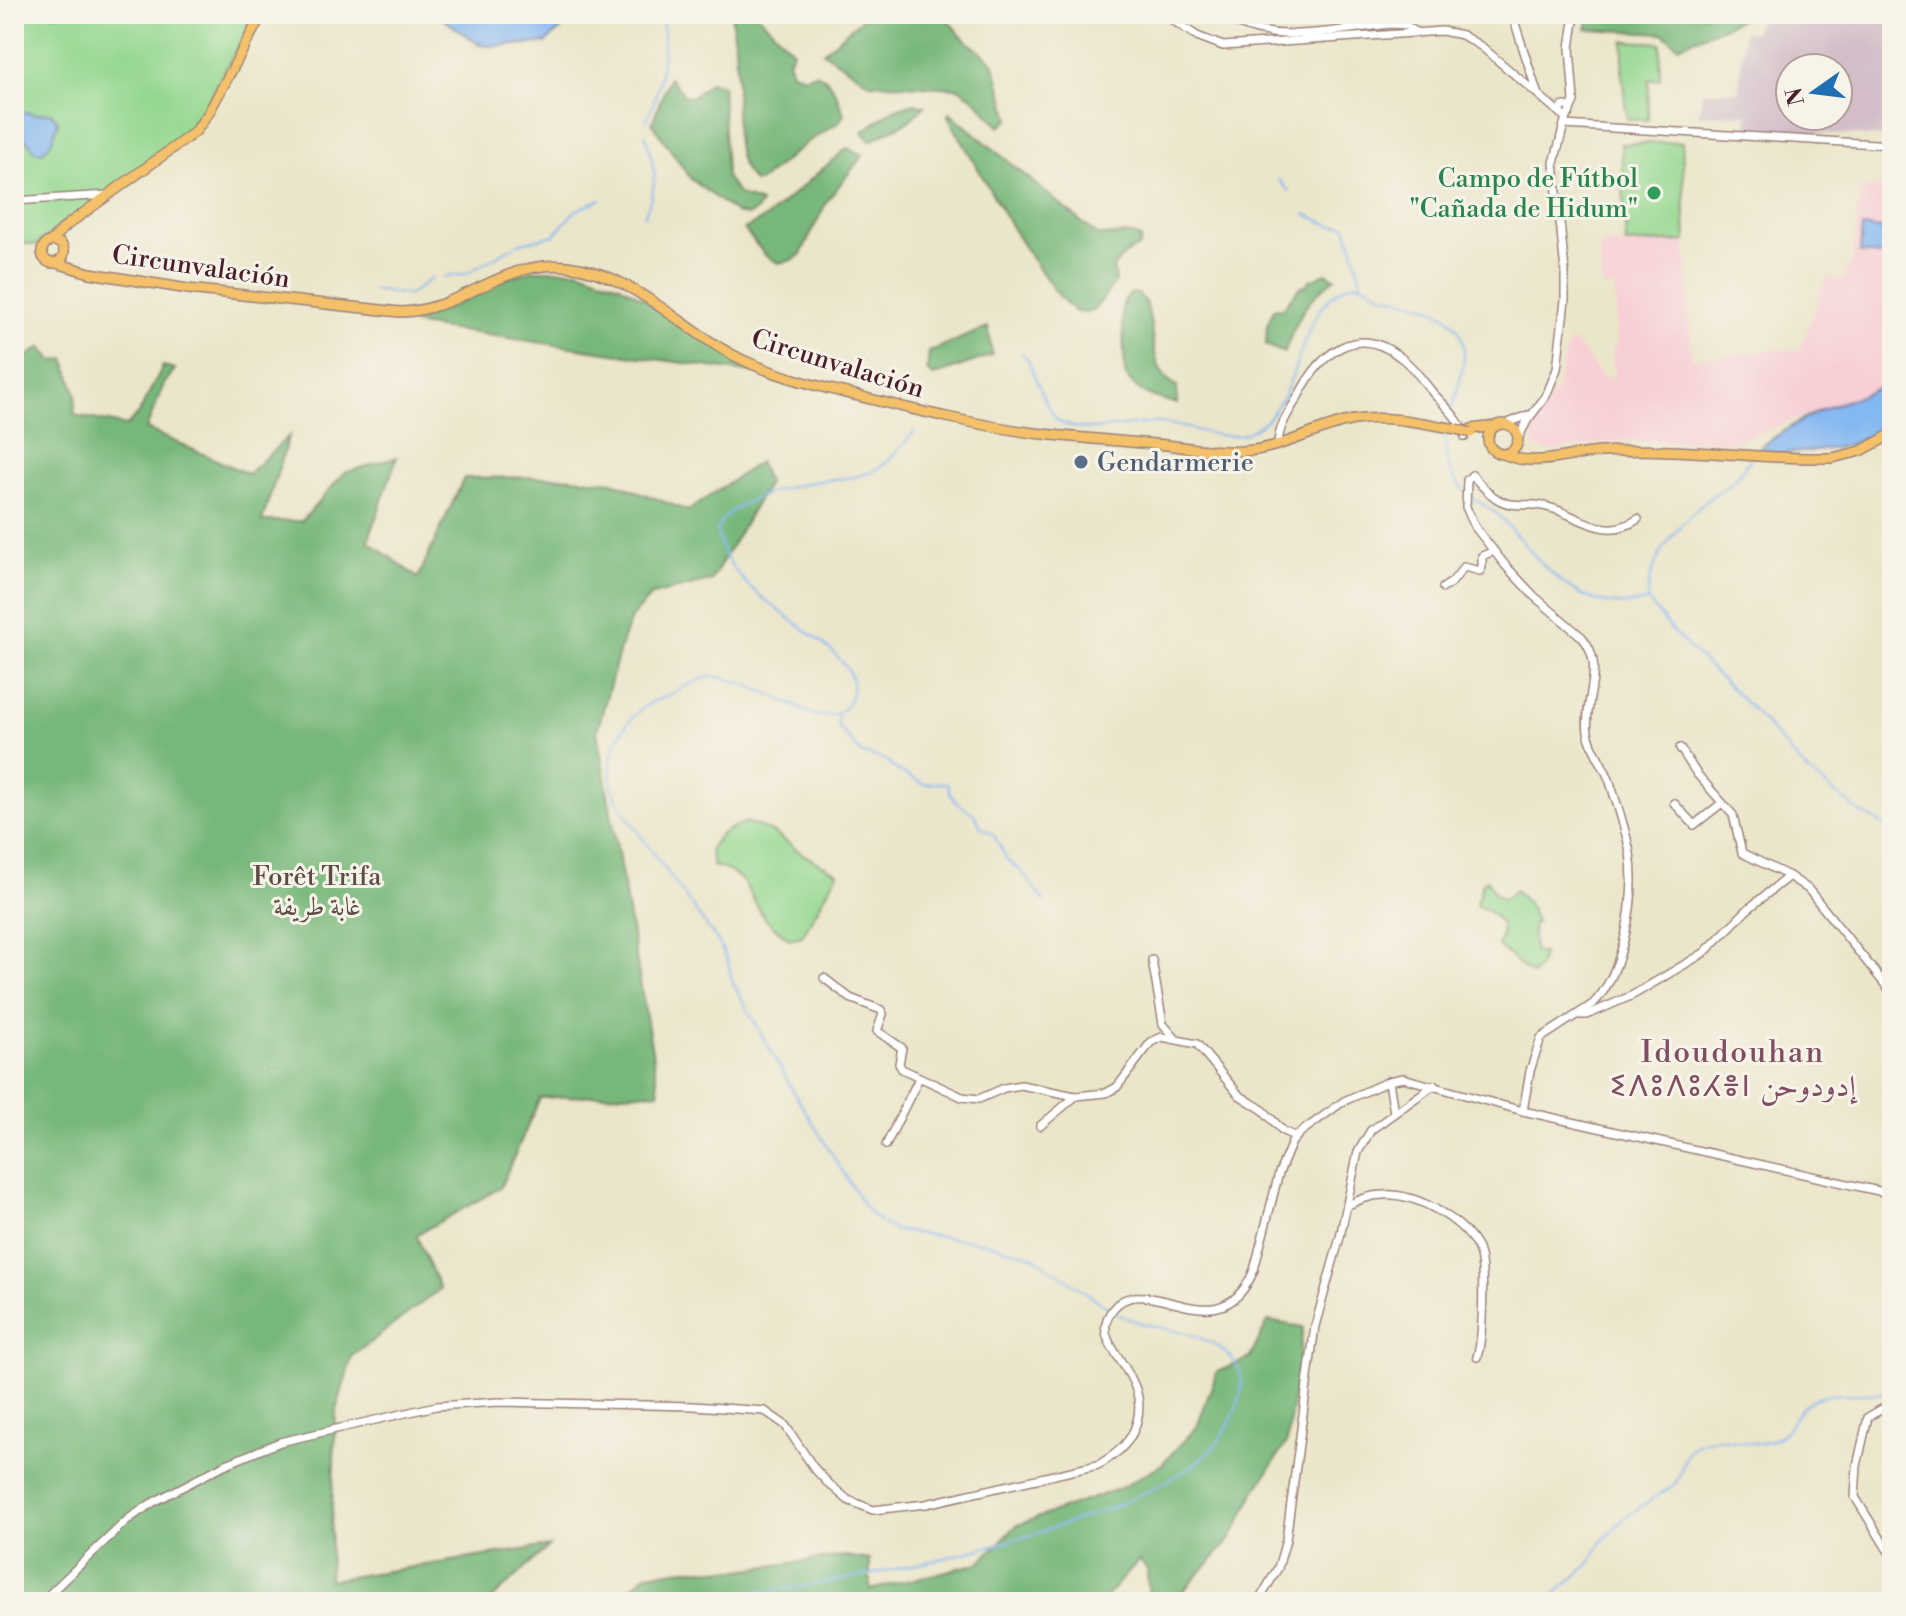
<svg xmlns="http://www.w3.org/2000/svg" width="1906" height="1616" font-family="'Libre Bodoni',Amiri,'Noto Sans Tifinagh',serif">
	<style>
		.built { fill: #f7cfd5 }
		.industrial { fill: #d2bdc8; fill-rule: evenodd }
		.green { fill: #94d890; stroke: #6f7c5e; stroke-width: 2 }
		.forest { fill: #77b87a; stroke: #606c52; stroke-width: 2 }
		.water { fill: #84b8f2; stroke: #676c8e; stroke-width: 2 }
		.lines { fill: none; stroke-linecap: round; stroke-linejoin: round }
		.stream { stroke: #84b8f2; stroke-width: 2 }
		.minor-casing { stroke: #9a827a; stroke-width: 10 }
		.major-casing { stroke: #9a827a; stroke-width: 12 }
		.minor { stroke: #fff; stroke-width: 7 }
		.major { stroke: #f4c16a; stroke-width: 9 }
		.major-bridge-casing { stroke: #9a827a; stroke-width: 12; stroke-linecap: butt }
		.major-bridge { stroke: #f4c16a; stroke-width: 9 }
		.leisure-dot { fill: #2e9e5b; stroke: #f7f3e8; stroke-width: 3 }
		.service-dot { fill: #5c6f8a; stroke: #f7f3e8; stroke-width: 3 }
		.labels { text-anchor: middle; stroke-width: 6; stroke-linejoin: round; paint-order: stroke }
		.leisure-label { font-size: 26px; fill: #27864d; stroke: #f7f3e8; text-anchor: end }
		.street-label { font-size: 26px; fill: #4a1f2b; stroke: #f7f3e8 }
		.service-label { font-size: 26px; fill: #4e5e75; stroke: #f7f3e8; text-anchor: start }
		.park-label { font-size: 26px; fill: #5c4d44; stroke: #f7f3e8 }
		.quarter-label { font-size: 30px; letter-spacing: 2px; fill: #804e62; stroke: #f7f3e8 }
	</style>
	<rect width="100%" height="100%" fill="#f7f3e8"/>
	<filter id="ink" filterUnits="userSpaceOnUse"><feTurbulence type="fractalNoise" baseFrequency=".0125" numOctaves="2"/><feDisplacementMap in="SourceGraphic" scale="16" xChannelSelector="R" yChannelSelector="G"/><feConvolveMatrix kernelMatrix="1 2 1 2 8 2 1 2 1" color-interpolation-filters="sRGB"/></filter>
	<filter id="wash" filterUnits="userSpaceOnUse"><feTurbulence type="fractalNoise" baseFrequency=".006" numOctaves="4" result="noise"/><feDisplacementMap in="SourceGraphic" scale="32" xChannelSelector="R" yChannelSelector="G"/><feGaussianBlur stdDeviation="1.8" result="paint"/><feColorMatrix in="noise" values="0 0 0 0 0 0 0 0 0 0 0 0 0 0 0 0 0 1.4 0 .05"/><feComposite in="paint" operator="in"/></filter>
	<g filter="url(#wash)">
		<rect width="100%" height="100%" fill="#ebe5c9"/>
		<polygon class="built" points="1861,187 1892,189 1892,381 1873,391 1734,442 1622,441 1546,451 1534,447 1532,425 1556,391 1568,343 1576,343 1602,377 1614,379 1613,347 1617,346 1615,288 1602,288 1600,245 1686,241 1691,359 1772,350 1800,350 1827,277 1844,280 1853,259"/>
		<path class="industrial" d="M 1768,14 L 1892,14 L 1892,137 L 1747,130 L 1748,114 L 1699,115 L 1702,92 L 1739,91 L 1744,32 L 1754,33 L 1760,18 L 1767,18 ZM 1790,68 L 1838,68 L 1838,116 L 1790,116 Z"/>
		<g class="green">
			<path d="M 14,14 L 256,14 L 201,113 C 161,167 88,202 36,245 L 14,242 Z"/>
			<polygon points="1624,41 1661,43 1660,79 1649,80 1648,120 1627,119 1622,73"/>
			<polygon points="1682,142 1686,241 1626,244 1621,144"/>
			<path d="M 747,822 L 774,833 L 804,855 L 838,873 L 802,936 L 789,939 C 781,932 771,926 765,918 C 745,892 750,874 713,866 L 710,849 C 721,830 728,830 747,822 Z"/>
			<path d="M 1487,879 L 1494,893 L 1503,900 L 1515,890 L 1530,906 L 1536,923 L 1532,925 L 1534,953 L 1542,953 L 1540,965 L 1532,975 L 1498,946 C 1508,923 1496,914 1476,905 L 1482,884 Z"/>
		</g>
		<g class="forest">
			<path d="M 731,14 L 757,14 L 793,51 L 788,61 L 792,72 L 804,77 L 815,73 C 835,81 836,96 844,114 L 839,122 L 806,143 L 759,182 L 754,182 C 728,158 738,109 737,78 C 736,56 735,35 731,14 Z"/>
			<polygon points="868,14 943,14 961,36 993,62 1010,119 1000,127 975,99 958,88 870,83 823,52"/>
			<polygon points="1590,14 1746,14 1744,18 1678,46 1663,33 1586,29"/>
			<polygon points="669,78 686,97 693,97 710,82 722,85 726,177 739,195 761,203 756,211 747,216 736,213 691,179 652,123"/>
			<polygon points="914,103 925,106 909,121 870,141 862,132 893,110"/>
			<path d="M 950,113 L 1097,235 C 1112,238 1127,230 1141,238 L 1140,246 C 1128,252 1119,256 1113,269 L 1116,279 L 1114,284 L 1093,311 L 1076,312 C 1059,299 1048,281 1036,264 C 1003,218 979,167 949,119 L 948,114 Z"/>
			<polygon points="847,148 863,155 827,201 801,254 793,260 778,263 765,255 744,229 767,217"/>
			<polygon points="534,270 578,270 620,285 774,376 418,325 393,315 437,312 452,307 501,280"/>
			<path d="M 1326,273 L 1335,278 C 1304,301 1298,318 1284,353 L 1266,345 L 1267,326 L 1274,308 L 1282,309 L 1301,286 L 1304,287 L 1310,280 Z"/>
			<path d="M 1131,293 L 1138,294 C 1141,297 1144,300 1146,304 C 1156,328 1147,372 1177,386 L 1177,404 C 1156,398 1136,394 1125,374 L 1122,307 L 1125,299 Z"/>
			<polygon points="988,327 992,355 933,376 927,371 929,352"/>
			<polygon points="41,347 53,361 65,359 76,394 74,415 127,426 139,413 163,366 175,369 164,384 146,429 248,474 289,436 262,521 302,521 344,473 397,457 368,541 418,578 464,478 562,477 613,482 688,511 759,462 768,483 711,581 652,595 632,616 623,638 597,731 659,1092 540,1098 500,1188 416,1235 440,1289 352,1356 336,1412 329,1580 549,1546 489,1602 14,1602 14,366"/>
			<polygon points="1268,1321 1303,1327 1287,1442 1254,1493 1231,1539 1182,1592 1178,1602 1149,1602 1147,1570 1139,1560 1101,1602 1022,1602 1011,1599 1008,1602 846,1602 837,1599 836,1602 614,1602 647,1574 685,1569 740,1570 845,1556 870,1560 870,1590 979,1563 1017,1525 1121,1488 1162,1464 1197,1427 1217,1372 1250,1358"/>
		</g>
		<g class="water">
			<polygon points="436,14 578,14 545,43 486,46 479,44"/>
			<polygon points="24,112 34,114 51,113 58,121 52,141 43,152 35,151 28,141 14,135 14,119"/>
			<polygon points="1862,227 1892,230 1892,256 1860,253"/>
			<path d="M 1892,378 L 1892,421 C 1854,456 1798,451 1750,455 C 1774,437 1797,421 1824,409 C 1847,399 1873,395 1892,378 Z"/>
		</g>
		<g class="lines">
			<g class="stream">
				<path d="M 647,120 C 661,89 666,48 662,14"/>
				<polyline points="1279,180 1289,191"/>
				<path d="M 1305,214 L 1332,226 L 1346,226 C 1352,245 1357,263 1361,282"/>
				<path d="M 644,216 C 660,181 655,170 645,134"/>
				<polyline points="444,277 466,274 518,244 554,235 575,211 601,199"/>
				<polyline points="374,290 409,295 432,278"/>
				<path d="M 1022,354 L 1027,358 C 1032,370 1049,416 1060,422 C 1090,438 1129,421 1162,423 C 1187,425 1214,439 1240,435 C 1250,433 1259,426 1266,420 C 1301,386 1298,321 1336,293 C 1340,290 1347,285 1351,284 C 1363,280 1375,293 1385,295 C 1414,303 1455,307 1463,343 C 1467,363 1457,390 1452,409"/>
				<path d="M 915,431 C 903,444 890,462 875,470 C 858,479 838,478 820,481 C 789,487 729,498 717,530 C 725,591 808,621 844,664 C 863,687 849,722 815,715 C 788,704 745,680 717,677 C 704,676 688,685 677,691 C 665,697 648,702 639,711 C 609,739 601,776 623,811 L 719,943 L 729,965 L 732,981 L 744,1003 L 796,1096 L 866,1209 L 880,1222 L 894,1230 L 986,1243 L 1033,1256 L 1110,1309"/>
				<path d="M 1447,431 C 1443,451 1448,477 1465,491"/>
				<path d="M 1751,459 C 1744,466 1739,476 1731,483 C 1725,488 1717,492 1711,497 C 1681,522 1646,560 1648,601 L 1675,634 L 1754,711 L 1807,771 L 1860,812 L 1892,830"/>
				<path d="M 1469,495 C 1479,503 1491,508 1500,517 C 1542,562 1577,619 1648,601"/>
				<polyline points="838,715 838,726 861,753 886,760 892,767 923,784 945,783 949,786 949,792 956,802 974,814 981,827 994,835 1008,861 1020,870 1044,901"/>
				<path d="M 622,1602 C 649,1579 694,1592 728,1593 C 743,1593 760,1591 776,1590 C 872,1578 1180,1517 1225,1431 C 1239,1405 1253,1379 1228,1355 C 1197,1325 1151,1333 1116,1313"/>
				<path d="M 1546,1602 L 1589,1564 L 1603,1540 L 1627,1516 L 1675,1484 C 1683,1474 1681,1460 1690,1450 C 1713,1425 1746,1452 1773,1440 C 1790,1433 1795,1409 1812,1400 C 1836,1388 1867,1399 1892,1390"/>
			</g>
		</g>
	</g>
	<g filter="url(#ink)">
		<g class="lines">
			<defs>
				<g id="minor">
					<polyline points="1163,14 1197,36 1223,46 1442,31 1462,35 1482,47 1561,114"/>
					<path d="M 1221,14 C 1271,49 1334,29 1391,24 L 1406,25 L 1416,32"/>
					<polyline points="1512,14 1537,92"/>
					<circle cx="1565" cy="111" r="5"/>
					<polyline points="1570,110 1574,101 1570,48 1575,14"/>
					<polyline points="1564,125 1892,145"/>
					<polyline points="14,201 108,195"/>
					<polyline points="1506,424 1528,415"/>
					<polyline points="1519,437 1527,421 1546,396 1557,369 1565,300 1565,271 1554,163 1566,117"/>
					<path d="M 1278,445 C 1278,426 1290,411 1299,395 C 1320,354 1356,322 1400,357 C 1413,366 1423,381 1433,393 C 1444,405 1462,421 1465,437"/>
					<polyline points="1443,588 1452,582 1464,567 1480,571 1482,567 1482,556 1494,551"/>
					<polyline points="1680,748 1697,774 1733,815 1742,853 1789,876 1808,889 1892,993"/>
					<polyline points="1674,803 1694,825 1722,803"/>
					<polyline points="1152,960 1163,1024 1176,1039"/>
					<polyline points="824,978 850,998 881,1010 883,1014 877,1031 902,1048 899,1064 902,1069 962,1097 979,1099 1004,1088 1021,1085 1075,1096"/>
					<polyline points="1579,1015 1587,1015 1633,995 1704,953 1748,909 1789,876"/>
					<polyline points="1389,1081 1394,1113"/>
					<path d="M 1523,1111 L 1530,1071 L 1541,1038 L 1593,1004 C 1624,973 1637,895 1630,853 C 1626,829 1617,805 1610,782 C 1604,764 1591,750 1588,732 C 1583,699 1607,666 1582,637 L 1534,596 L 1505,565 L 1475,527 L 1466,507 L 1467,480 L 1472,475 C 1480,484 1488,494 1499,500 C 1512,507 1523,504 1536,505 C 1574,508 1600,545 1638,519"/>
					<polyline points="1040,1126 1076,1096 1106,1093 1117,1087 1151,1042 1162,1037 1197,1044 1239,1095 1263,1110 1283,1131 1296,1137"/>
					<polyline points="886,1145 919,1078"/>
					<path d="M 1348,1205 C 1359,1200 1370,1195 1383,1195 C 1415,1193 1461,1218 1477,1247 C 1486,1263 1483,1338 1477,1357"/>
					<polyline points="1891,1329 1892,1295"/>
					<polyline points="1892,1403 1868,1417 1857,1466 1855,1497 1892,1557"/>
					<path d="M 41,1602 L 127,1520 L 152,1503 L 224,1465 L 280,1442 L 436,1406 L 498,1402 L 694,1406 L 765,1411 L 785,1425 L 814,1468 L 827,1482 L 848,1500 L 873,1510 L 926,1504 L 1098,1465 C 1117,1454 1132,1442 1137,1421 C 1150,1372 1091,1347 1109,1315 C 1140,1259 1218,1358 1254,1270 L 1279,1173 L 1292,1142 L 1301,1132 L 1344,1101 L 1389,1081 L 1403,1078 L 1523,1111 L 1892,1194"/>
					<polyline points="1258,1602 1278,1568 1286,1540 1315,1326 1340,1237 1358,1152 1371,1130 1434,1085"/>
				</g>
				<g id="major">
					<polyline points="51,241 67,225 195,132 208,114 262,14"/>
					<circle cx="53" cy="252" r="11"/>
					<path d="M 56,263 L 90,273 L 188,289 L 400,312 C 460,312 503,259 567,266 C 639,274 688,338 752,364 C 787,379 826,388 862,397 C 919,411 976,425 1034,433 C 1077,438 1122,441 1166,445 C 1191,448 1218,453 1244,451 C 1283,449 1317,427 1354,420 C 1388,415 1423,423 1456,429"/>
					<circle cx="1503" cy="439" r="15"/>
					<polyline points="1471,429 1496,426"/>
					<path d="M 1506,455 C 1532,466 1558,457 1584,454 C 1666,443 1749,460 1832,458 L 1861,451 L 1892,434"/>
				</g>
			</defs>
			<use href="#minor" class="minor-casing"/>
			<use href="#major" class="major-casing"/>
			<use href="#minor" class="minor"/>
			<use href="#major" class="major"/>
			<defs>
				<polyline id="major-bridge" points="1456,429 1471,433"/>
			</defs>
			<use href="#major-bridge" class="major-bridge-casing"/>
			<use href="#major-bridge" class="major-bridge"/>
		</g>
	</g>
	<circle class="leisure-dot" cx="1654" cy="193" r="8"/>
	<circle class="service-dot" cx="1081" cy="462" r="8"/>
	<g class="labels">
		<g class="leisure-label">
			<text x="1638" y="187">Campo de Fútbol<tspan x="1638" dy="30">"Cañada de Hidum"</tspan></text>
		</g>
		<g class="street-label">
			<text transform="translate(201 266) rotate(8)" y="9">Circunvalación</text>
			<text transform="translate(838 363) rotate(17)" y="9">Circunvalación</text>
		</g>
		<g class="service-label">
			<text x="1097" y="471">Gendarmerie</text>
		</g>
		<g class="park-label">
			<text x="317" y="885">Forêt Trifa<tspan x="317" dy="30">غابة طريفة</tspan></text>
		</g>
		<g class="quarter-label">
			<text x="1733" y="1062">Idoudouhan<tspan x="1733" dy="34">ⵉⴷⵓⴷⵓⵃⴻⵏ إدودوحن</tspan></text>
		</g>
	</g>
	<rect width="1906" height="1616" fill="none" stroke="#f7f3e8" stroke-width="48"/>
	<g transform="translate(1814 92) rotate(256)"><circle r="38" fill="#f7f3e8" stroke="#b29e9c" stroke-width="2"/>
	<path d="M0-6L14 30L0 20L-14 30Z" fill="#1f6fb2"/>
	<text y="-12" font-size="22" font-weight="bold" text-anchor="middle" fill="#4a1f2b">N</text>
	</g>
</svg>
